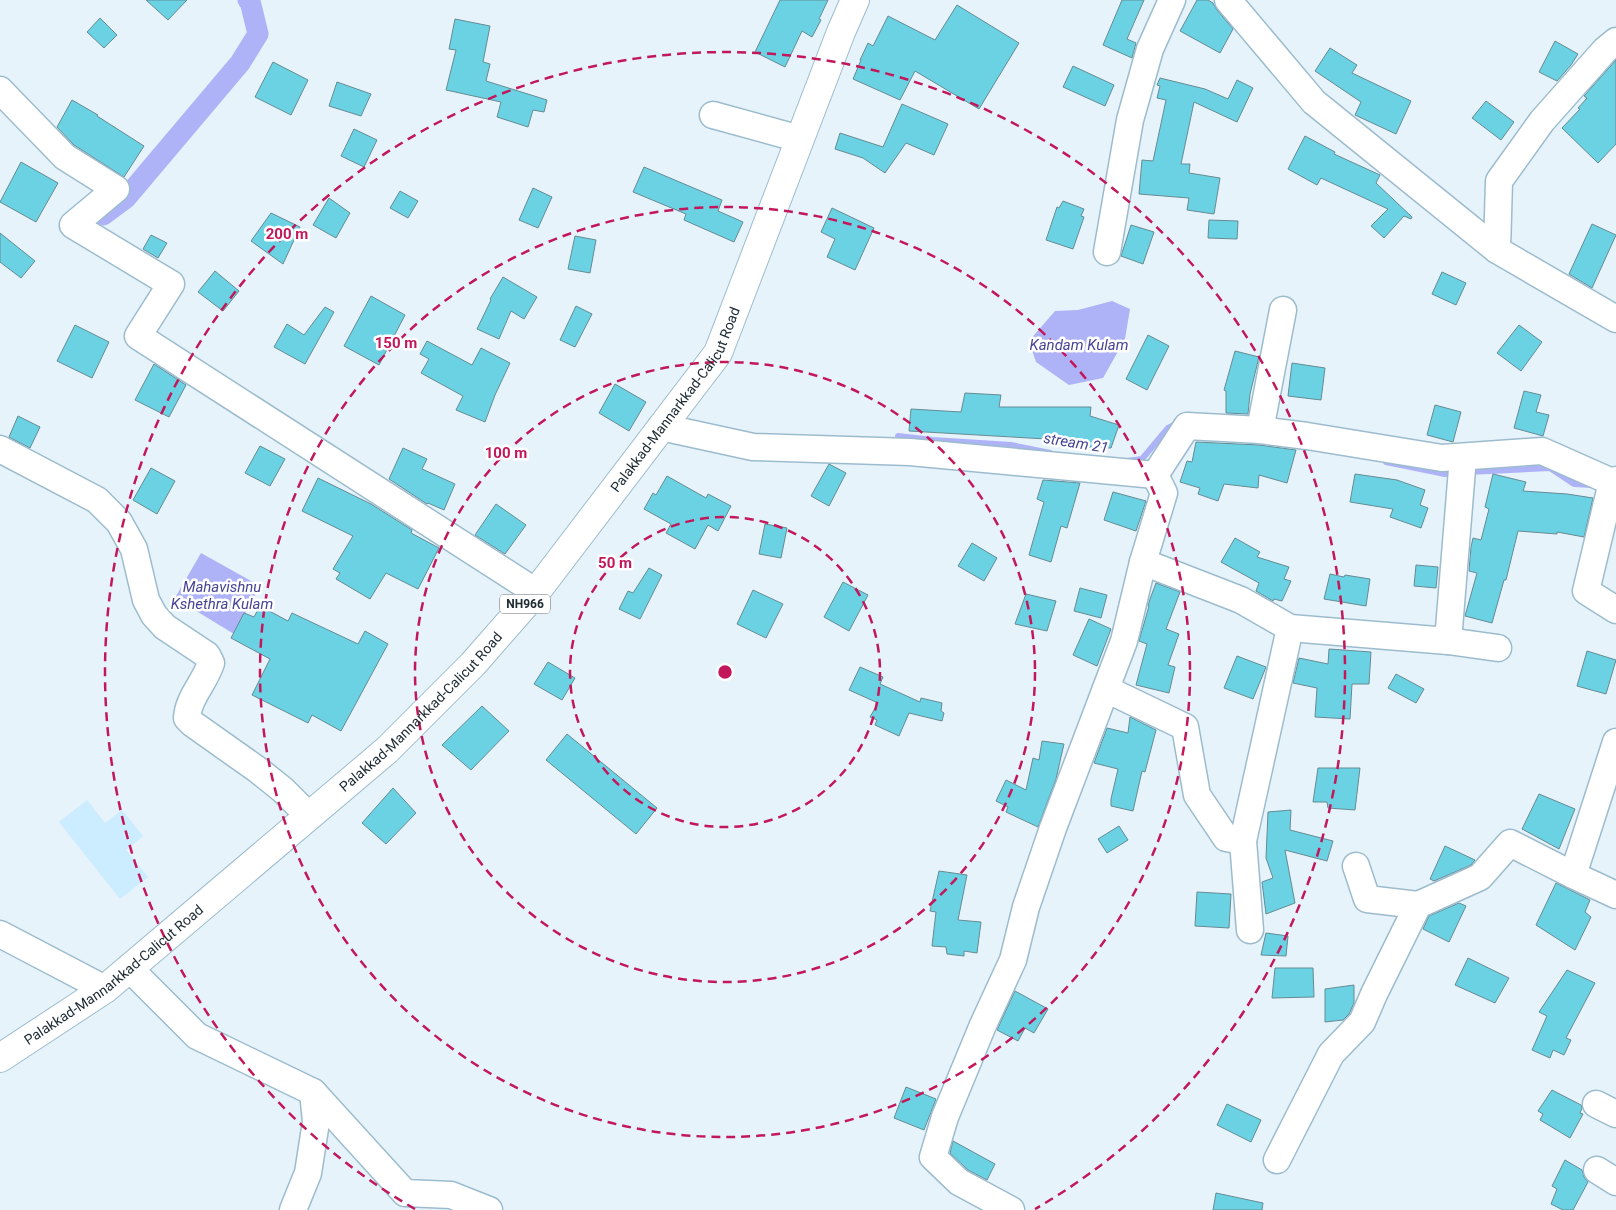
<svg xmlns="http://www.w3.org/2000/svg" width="1616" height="1210" font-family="Roboto,sans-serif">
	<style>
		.built { fill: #ccecff }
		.water { fill: #aeb2f7 }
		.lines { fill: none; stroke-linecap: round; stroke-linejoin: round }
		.stream { stroke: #aeb2f7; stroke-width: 6 }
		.canal { stroke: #aeb2f7; stroke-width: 21 }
		.building { fill: #6bd2e4; stroke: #658b93 }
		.minor-casing { stroke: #9cbcce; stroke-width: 29 }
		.highway-casing { stroke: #9cbcce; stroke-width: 30 }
		.minor { stroke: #fff; stroke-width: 26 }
		.highway { stroke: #fff; stroke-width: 28 }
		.ring { fill: none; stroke: #c2185b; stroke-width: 2.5; stroke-dasharray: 9 6 }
		.labels { text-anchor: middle; stroke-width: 5; stroke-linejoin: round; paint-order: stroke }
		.shield { fill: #fff; stroke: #636b71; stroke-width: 1 }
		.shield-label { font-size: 12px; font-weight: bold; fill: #202c34 }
		.street-label { font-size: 14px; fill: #202c34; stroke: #fff }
		.water-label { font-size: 15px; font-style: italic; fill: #474394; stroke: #fff }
		.centre { fill: #c2185b; stroke: #fff; stroke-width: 2.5 }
		.ring-label { font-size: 15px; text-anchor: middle; font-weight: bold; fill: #c2185b; stroke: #fff; stroke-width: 5; stroke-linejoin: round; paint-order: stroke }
	</style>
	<rect width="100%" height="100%" fill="#e6f3fb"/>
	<polygon class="built" points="87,800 105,823 122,810 143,836 126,850 148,877 120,899 59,822"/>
	<g class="water">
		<polygon points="1112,301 1130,309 1125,339 1103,378 1069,385 1036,362 1029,341 1055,311 1078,310"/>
		<polygon points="201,553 260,586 234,634 175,598"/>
	</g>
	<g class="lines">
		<g class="stream">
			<polyline points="898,436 933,440 1011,445 1050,453"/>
			<polyline points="1127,461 1142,459 1168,428 1176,424"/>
			<polyline points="1386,462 1445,474 1455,473"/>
			<polyline points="1468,472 1550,468 1574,484 1592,485"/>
		</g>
		<polyline class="canal" points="103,215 126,198 240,63 258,34 250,1 248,0"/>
	</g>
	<g class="building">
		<polygon points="146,0 187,0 168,20"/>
		<polygon points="780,0 828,0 819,19 821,20 812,37 802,31 785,67 755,52"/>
		<polygon points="1122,0 1144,0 1127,39 1136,43 1132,58 1103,45"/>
		<polygon points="1197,0 1208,0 1213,3 1217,10 1233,29 1220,53 1180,31"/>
		<polygon points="957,5 1019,43 979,109 915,71 900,100 853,79 861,60 860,60 868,43 873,46 888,16 935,40"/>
		<polygon points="100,18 117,35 104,48 87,32"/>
		<polygon points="455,19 490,26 483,62 490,64 486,81 547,100 544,112 533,110 528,127 497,117 501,102 446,90 456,50 449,49"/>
		<polygon points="1555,41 1578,54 1571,65 1557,81 1539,72"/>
		<polygon points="1330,48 1357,65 1352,73 1411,101 1396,134 1355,115 1361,102 1315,71"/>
		<polygon points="1616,60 1616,144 1598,163 1562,128 1580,109 1578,108 1587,98 1584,96"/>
		<polygon points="273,62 308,80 291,115 255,97"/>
		<polygon points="1073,66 1114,85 1105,106 1063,87"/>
		<polygon points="1160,78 1205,89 1228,99 1237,80 1253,88 1237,122 1194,102 1181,164 1190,164 1189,173 1220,178 1214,214 1187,210 1189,198 1139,194 1142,160 1153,161 1166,100 1157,98 1160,86 1157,85"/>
		<polygon points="337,82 371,94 361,116 329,106"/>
		<polygon points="72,100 98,115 97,116 144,146 124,177 74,145 57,127"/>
		<polygon points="1486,101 1514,122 1501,140 1472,118"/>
		<polygon points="902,104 948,124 934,155 906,143 885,173 863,158 835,149 840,133 883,147"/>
		<polygon points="354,129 377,140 364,167 341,156"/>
		<polygon points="1305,136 1335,152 1334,154 1380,175 1376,183 1412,217 1411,219 1404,216 1384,238 1371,226 1388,209 1321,178 1317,185 1288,169"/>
		<polygon points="21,162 58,183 36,222 0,202"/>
		<polygon points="644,167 722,200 718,211 743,222 734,242 684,220 686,214 633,192"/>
		<polygon points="533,188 552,197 538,228 519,220"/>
		<polygon points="400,191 418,201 408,218 390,208"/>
		<polygon points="329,198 350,213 336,238 313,225"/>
		<polygon points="1063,201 1084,209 1081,216 1084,217 1073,249 1046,240 1057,207 1059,208"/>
		<polygon points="832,208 874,228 855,270 827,257 835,239 821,232"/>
		<polygon points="271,213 300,227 283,264 251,241"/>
		<polygon points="1209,220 1238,221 1237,239 1208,238"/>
		<polygon points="1592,224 1616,235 1592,288 1569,274"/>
		<polygon points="1131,225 1154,232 1143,264 1121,256"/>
		<polygon points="0,233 35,261 21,278 0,262"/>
		<polygon points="151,235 167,243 158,258 143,249"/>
		<polygon points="575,236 596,240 590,273 568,269"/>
		<polygon points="215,271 239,291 223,311 198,292"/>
		<polygon points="1442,272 1466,283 1456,305 1432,294"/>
		<polygon points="503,277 537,297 524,319 511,311 499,339 477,329 491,300 490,299"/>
		<polygon points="371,296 405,315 379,365 344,346"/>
		<polygon points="576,306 592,314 575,347 560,340"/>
		<polygon points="325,307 334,312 305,364 274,347 287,324 304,335"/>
		<polygon points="75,325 109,342 92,378 57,361"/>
		<polygon points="1519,325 1542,342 1521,371 1497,353"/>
		<polygon points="1148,335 1169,346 1147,390 1126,379"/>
		<polygon points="427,341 472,365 481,348 510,363 495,395 485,422 456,410 463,396 421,373 429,359 420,354"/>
		<polygon points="1235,351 1259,357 1250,394 1248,414 1226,413 1226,391 1224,390"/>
		<polygon points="1292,363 1325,368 1321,400 1288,396"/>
		<polygon points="154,364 186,385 169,417 135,400"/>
		<polygon points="615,384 646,402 629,431 599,413"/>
		<polygon points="1524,391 1541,395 1536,412 1549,415 1543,436 1514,428"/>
		<polygon points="965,393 1001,395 999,407 1091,407 1090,416 1119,425 1111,448 1062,446 1063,440 909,431 911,409 961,412"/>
		<polygon points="1435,405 1461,412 1453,442 1427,435"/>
		<polygon points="18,416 40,427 30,448 9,437"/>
		<polygon points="1196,442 1259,445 1296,450 1287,483 1259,475 1258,488 1224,484 1218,501 1198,494 1200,488 1180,482 1187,461 1192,462"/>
		<polygon points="260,446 285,459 270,486 245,473"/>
		<polygon points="403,448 427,459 422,469 455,484 444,510 428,503 427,504 389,479"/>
		<polygon points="829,464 846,473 829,506 811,496"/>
		<polygon points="151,468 175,481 157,514 133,500"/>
		<polygon points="1355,474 1397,480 1425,490 1420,505 1428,508 1421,528 1390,517 1393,509 1350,502"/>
		<polygon points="1493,474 1526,482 1523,491 1567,494 1593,498 1584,537 1557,532 1557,534 1518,531 1506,580 1504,580 1492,623 1465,616 1477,573 1469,571 1471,547 1473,538 1481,540 1489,509 1485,507"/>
		<polygon points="667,476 706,498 708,494 731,506 718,531 708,525 695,549 666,533 671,524 644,509 653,493 656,495"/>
		<polygon points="318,478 371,504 412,530 411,533 439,548 418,589 386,573 370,599 336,579 340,573 333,569 353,536 302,511"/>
		<polygon points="1043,480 1080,483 1067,528 1061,526 1051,562 1029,555 1044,502 1037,499"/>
		<polygon points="1113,492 1146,501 1136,531 1104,520"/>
		<polygon points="496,504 526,525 505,554 475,535"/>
		<polygon points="765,524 787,528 781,558 759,554"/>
		<polygon points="1235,538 1260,552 1257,557 1289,567 1284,579 1291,581 1282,601 1274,599 1273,601 1256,591 1259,583 1221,562"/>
		<polygon points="972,543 997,558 984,581 958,566"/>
		<polygon points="1416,565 1438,567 1436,588 1414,586"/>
		<polygon points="649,568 662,575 640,619 619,609 628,591 633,593"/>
		<polygon points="1330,574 1344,577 1345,575 1370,579 1366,606 1324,599"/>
		<polygon points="843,582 868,595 849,631 824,617"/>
		<polygon points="1156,583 1180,592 1166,629 1179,634 1168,665 1175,667 1169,693 1136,685 1147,644 1139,641 1149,606 1148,606 1150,599"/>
		<polygon points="1080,588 1107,595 1101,618 1074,611"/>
		<polygon points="753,590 783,604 766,638 737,624"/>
		<polygon points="1026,594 1056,601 1047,631 1015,624"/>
		<polygon points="260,606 288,621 292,613 358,644 365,631 388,644 341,731 312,715 308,723 252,695 270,659 231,638 244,613 254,617"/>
		<polygon points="1089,619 1111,629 1097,666 1073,655"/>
		<polygon points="1329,649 1371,652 1369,684 1352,684 1350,719 1315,717 1317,688 1293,683 1299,658 1328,664"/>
		<polygon points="1587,651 1616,660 1606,694 1577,686"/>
		<polygon points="1237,656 1266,667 1253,699 1224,688"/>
		<polygon points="548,662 575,678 562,700 534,684"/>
		<polygon points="860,667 883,677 880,684 920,702 921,698 942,703 941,711 944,713 942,721 909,713 899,736 875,725 877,720 870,717 878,703 849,690"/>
		<polygon points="1396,674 1424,689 1416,703 1388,688"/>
		<polygon points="482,706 509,731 471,770 442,745"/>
		<polygon points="1130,717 1156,730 1145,772 1142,771 1133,811 1111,806 1111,799 1118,769 1094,763 1107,728 1128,733"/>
		<polygon points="567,734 657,808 636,834 546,760"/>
		<polygon points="1042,741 1064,744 1056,779 1038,827 1006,812 1008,807 996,801 1006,780 1026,790 1033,758 1039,760"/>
		<polygon points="1318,768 1360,768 1355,810 1328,808 1327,802 1313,802"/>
		<polygon points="393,788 416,813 386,844 362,823"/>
		<polygon points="1539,794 1575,809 1559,849 1522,829"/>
		<polygon points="1291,810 1290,830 1333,841 1327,861 1285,850 1295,903 1266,914 1262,882 1273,878 1266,858 1268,812"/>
		<polygon points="1119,826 1128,840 1107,853 1098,839"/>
		<polygon points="1445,846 1475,860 1471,865 1434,881 1430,879"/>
		<polygon points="939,871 967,875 958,920 981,922 977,953 964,951 964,956 947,954 946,947 932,946 936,912 930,911"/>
		<polygon points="1556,883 1590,900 1585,912 1591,917 1575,950 1536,925"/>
		<polygon points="1197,892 1231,894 1229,928 1195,926"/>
		<polygon points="1459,903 1466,906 1449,942 1423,929 1429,916"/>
		<polygon points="1266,933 1288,936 1286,956 1261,955"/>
		<polygon points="1468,958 1509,978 1495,1003 1455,985"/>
		<polygon points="1275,968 1313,968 1314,997 1272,998"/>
		<polygon points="1567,970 1595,983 1566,1038 1571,1040 1564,1055 1553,1050 1550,1058 1532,1050 1547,1016 1539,1012"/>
		<polygon points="1354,985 1354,1003 1349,1014 1343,1020 1325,1022 1325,989"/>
		<polygon points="1015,991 1048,1009 1034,1033 1025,1028 1018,1041 997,1030"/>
		<polygon points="906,1087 936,1099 924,1130 894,1118"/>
		<polygon points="1552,1090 1581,1105 1582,1108 1580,1113 1583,1114 1570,1138 1540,1120 1543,1114 1538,1111"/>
		<polygon points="1227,1104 1261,1120 1251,1142 1217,1125"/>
		<polygon points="953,1141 995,1164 987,1180 968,1170 950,1153"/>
		<polygon points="1565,1160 1582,1170 1584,1177 1588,1182 1573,1210 1563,1210 1551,1204 1557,1189 1552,1186"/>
		<polygon points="1216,1193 1263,1203 1262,1210 1213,1210"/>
	</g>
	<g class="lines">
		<defs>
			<g id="minor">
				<polyline points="1228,0 1314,102 1497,250"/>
				<polyline points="1616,41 1605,50 1542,121 1499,181 1497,250 1616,319"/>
				<polyline points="0,90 65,157 116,189 73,225 171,284 138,336 536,592"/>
				<polyline points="713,115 800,139"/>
				<polyline points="1107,252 1130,120 1150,49 1172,0"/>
				<polyline points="661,427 753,447 910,452 1155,475 1187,426 1260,430 1307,436 1442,458 1542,451 1612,482 1616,480"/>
				<polyline points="1260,430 1283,310"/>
				<path d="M 0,449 L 97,500 L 119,522 L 134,549 L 146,600 L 154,615 L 165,627 L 207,655 L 211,663 C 205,682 188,698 187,718 L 193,724 L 258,770 L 283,790 L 309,816"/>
				<polyline points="1155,475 1164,493 1143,562 1241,600 1290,628 1448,641 1463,457"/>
				<polyline points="1612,482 1586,591 1616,610"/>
				<polyline points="1448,641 1498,648"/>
				<polyline points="1106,689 1185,727 1197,795 1226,838 1243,841"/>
				<polyline points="1356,866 1367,899 1418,905"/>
				<polyline points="1573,875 1616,895"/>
				<polyline points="1250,930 1243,841 1290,628"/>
				<polyline points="0,934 105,989"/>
				<polyline points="129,968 197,1036 313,1092 405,1193 451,1195 489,1210"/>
				<polyline points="1596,1104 1616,1114"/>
				<polyline points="1277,1160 1331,1054 1362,1022 1374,994 1418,905 1480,877 1510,843 1573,875 1616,742"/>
				<polyline points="1597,1170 1616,1182"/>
				<polyline points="293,1210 308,1173 316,1122 313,1092"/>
				<polyline points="1011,1210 959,1182 933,1157 945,1117 983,1025 1013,960 1026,907 1053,828 1124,641 1143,562"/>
			</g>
			<g id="highway">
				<path id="s1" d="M 0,1058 L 105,989 L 387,750 L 473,664 L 536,592 L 718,353 L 841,32 L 855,0"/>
			</g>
		</defs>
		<use href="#minor" class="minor-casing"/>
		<use href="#highway" class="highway-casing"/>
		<use href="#minor" class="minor"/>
		<use href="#highway" class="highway"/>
	</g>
	<g class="ring">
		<circle cx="725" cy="672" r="155"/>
		<circle cx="725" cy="672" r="310"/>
		<circle cx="725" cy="672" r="465"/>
		<path d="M415 1209A620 620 0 1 1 1035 1209"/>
	</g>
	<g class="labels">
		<rect class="shield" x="500" y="594.5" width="50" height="19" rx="4"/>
		<g class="shield-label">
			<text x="525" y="608">NH966</text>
		</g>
		<g class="street-label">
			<text dy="5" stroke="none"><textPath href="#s1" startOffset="951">Palakkad-Mannarkkad-Calicut Road</textPath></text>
			<text dy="5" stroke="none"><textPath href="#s1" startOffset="546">Palakkad-Mannarkkad-Calicut Road</textPath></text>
			<text dy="5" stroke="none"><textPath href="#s1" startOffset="141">Palakkad-Mannarkkad-Calicut Road</textPath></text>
		</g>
		<g class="water-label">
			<text x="1079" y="350">Kandam Kulam</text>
			<text transform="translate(1076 443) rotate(9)" y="5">stream 21</text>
			<text x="222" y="592">Mahavishnu<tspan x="222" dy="17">Kshethra Kulam</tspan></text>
		</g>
	</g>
	<circle cx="725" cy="672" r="8" class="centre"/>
	<g class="ring-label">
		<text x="287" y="239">200 m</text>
		<text x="396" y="348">150 m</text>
		<text x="506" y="458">100 m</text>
		<text x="615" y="568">50 m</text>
	</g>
</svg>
